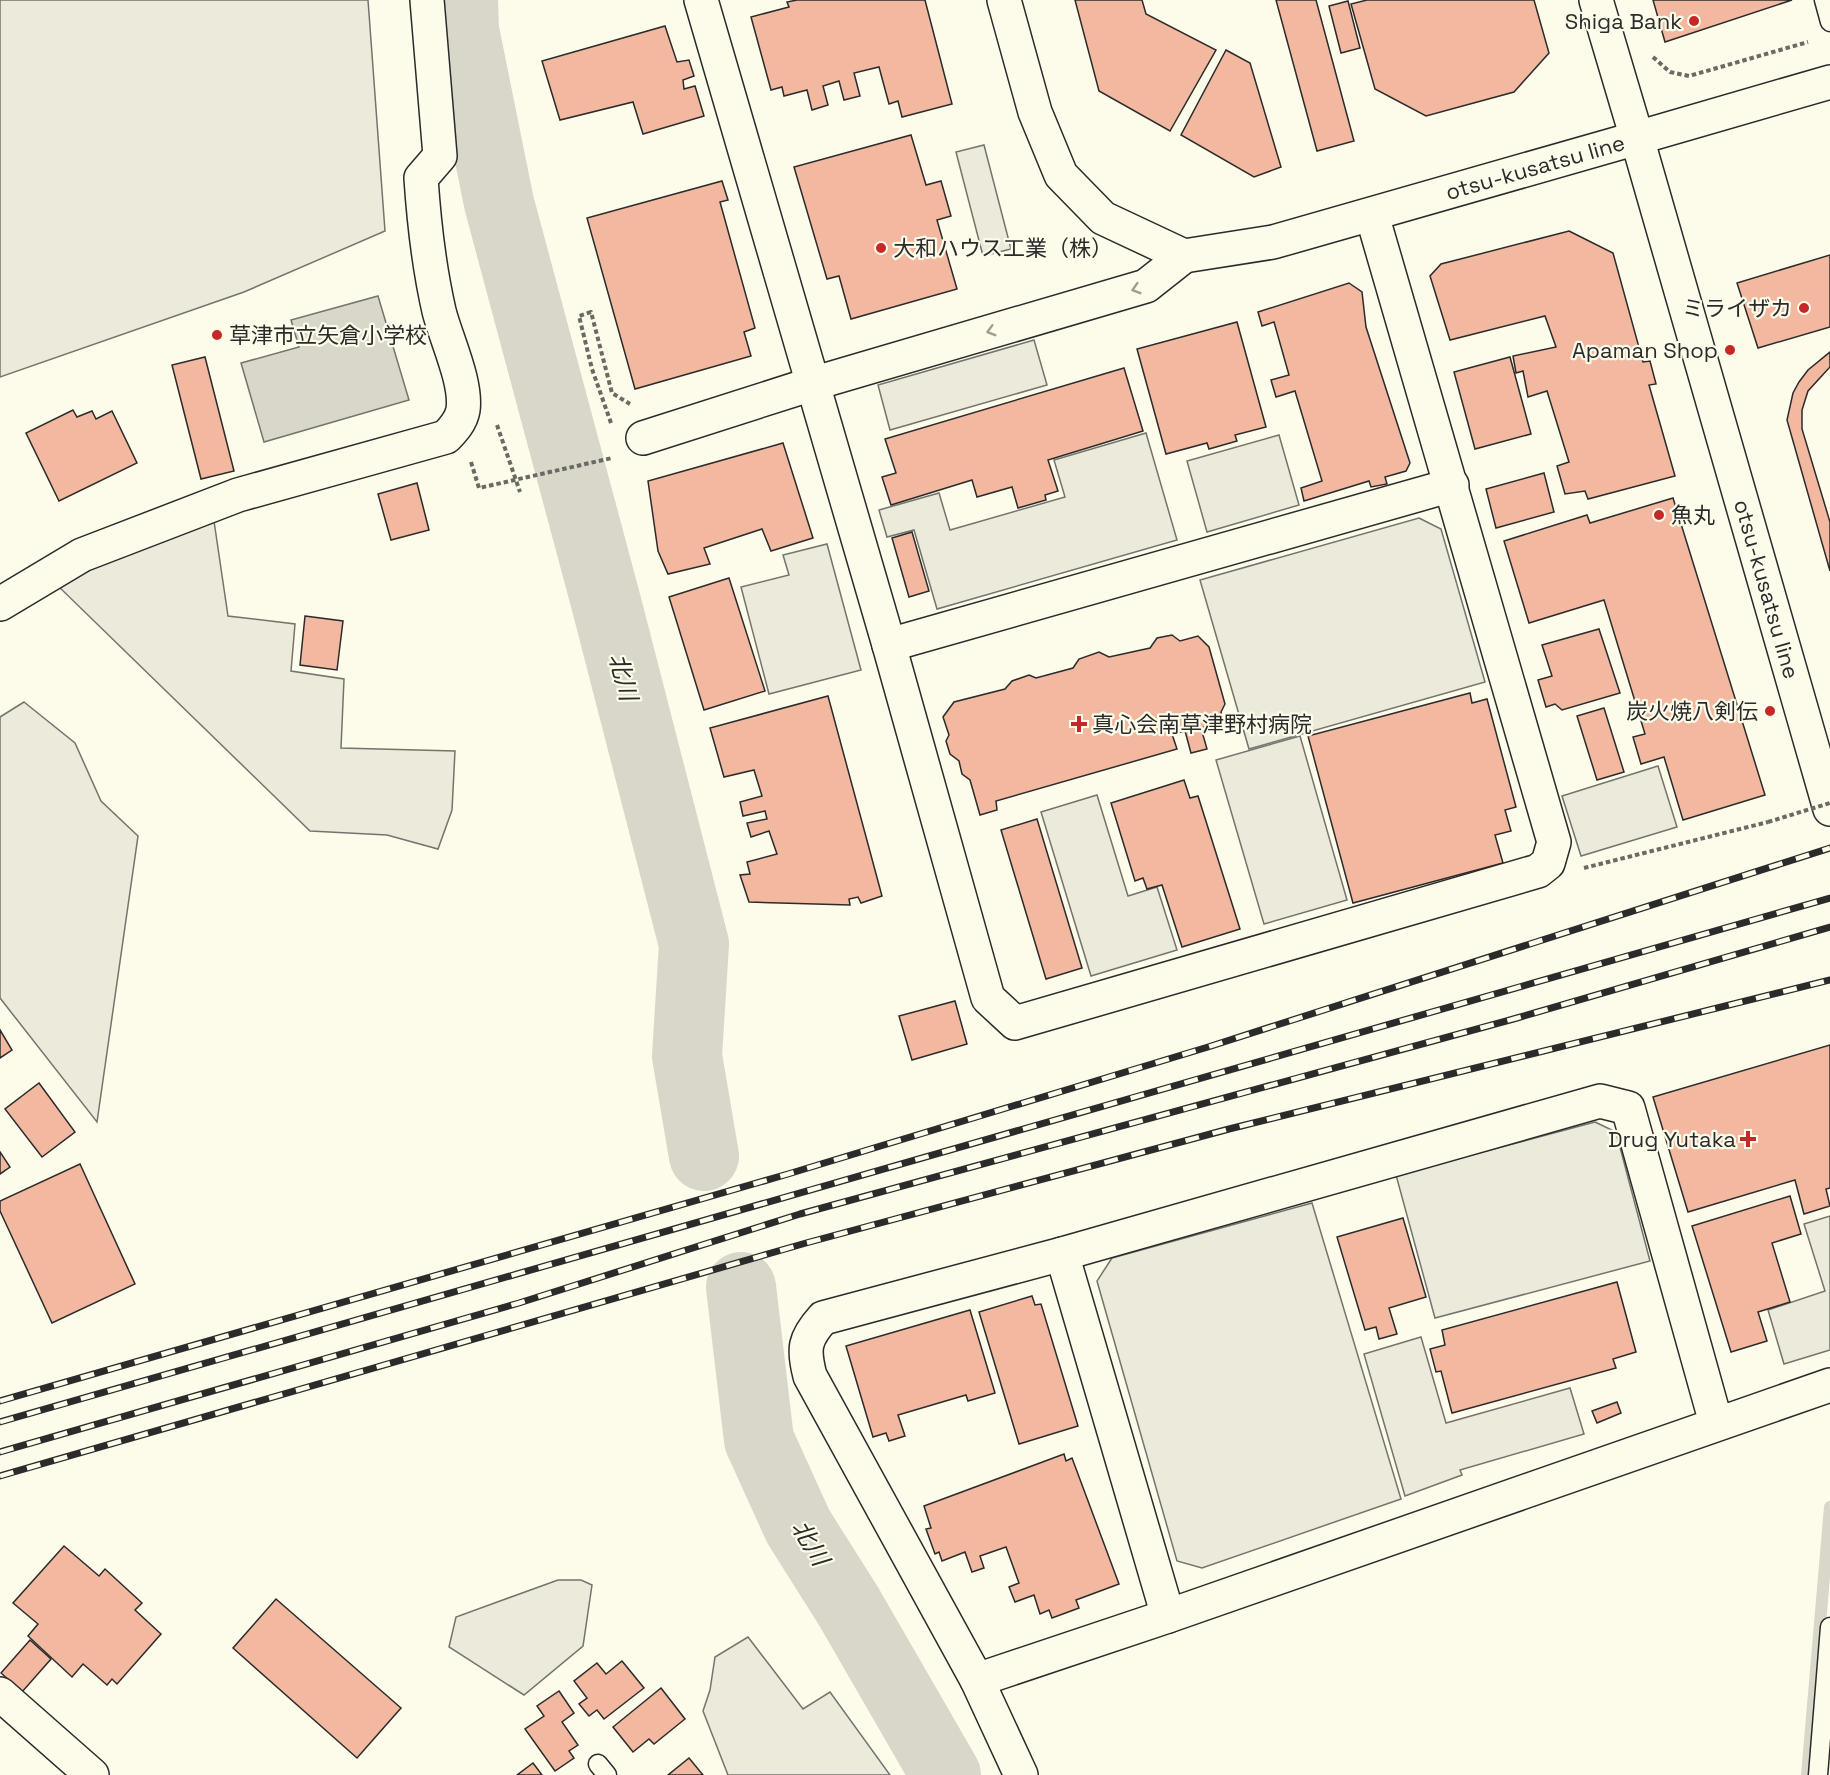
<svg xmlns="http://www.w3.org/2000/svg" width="1830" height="1775" font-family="'Space Grotesk','Noto Sans JP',sans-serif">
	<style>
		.green { fill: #ecebdb; stroke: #74746e; stroke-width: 1.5 }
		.parking { fill: #eceadb; stroke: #74746e; stroke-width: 1.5 }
		.water { fill: #d8d7c9; stroke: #74746e; stroke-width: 1.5 }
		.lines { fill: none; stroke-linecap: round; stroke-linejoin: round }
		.stream { stroke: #d8d7c9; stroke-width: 12 }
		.river { stroke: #d8d7c9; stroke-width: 70 }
		.building { fill: #f2b8a0; stroke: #2b2b2b; stroke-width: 1.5 }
		.lane-casing { stroke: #2b2b2b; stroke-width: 21 }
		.street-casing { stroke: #2b2b2b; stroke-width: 36 }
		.secondary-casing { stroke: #2b2b2b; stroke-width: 36 }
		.primary-casing { stroke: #2b2b2b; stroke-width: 36 }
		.path { stroke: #6a6964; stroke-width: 4; stroke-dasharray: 4.5 3; stroke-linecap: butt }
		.lane { stroke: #fdfbea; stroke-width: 18 }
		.street { stroke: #fdfbea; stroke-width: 33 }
		.secondary { stroke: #fdfbea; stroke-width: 33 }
		.primary { stroke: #fdfbea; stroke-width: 33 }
		.rail-casing { stroke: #2b2b2b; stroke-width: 7 }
		.rail { stroke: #fdfbea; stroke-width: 4.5; stroke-dasharray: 14; stroke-linecap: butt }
		.path-bridge { stroke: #6a6964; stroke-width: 4; stroke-dasharray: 4.5 3; stroke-linecap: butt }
		.oneway { stroke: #9e9d94 }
		.poi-dot { fill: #c62828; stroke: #fdfbea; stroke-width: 2 }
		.labels { text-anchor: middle; stroke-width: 4.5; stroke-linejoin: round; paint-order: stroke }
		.poi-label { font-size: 22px; fill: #2b2b2b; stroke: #fdfbea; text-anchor: end }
		.street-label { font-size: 22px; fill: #2b2b2b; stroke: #fdfbea }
		.water-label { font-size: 24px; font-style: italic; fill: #2b2b2b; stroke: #fdfbea }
	</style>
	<rect width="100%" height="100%" fill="#fdfbea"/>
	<g class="green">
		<polygon points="0,0 368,0 385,231 244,292 0,377"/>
		<polygon points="558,1580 581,1580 592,1585 583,1646 524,1695 449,1647 456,1617"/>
	</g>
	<g class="parking">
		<polygon points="984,145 1011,249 983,256 956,152"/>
		<polygon points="1034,340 1047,385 890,430 878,385"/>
		<polygon points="1146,433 1177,540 937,609 914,530 887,537 879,510 939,493 950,530 1065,497 1054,460"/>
		<polygon points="1279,435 1299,505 1207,532 1187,461"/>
		<polygon points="1419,518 1441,529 1485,682 1249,749 1200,580"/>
		<polygon points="214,521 228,616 295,624 291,671 344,679 341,748 455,751 452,810 438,849 387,835 310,831 58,586 108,555"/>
		<polygon points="827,544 861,670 769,694 741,587 789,575 783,555"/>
		<polygon points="24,702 75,743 101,801 138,836 97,1122 0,998 0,717"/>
		<polygon points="1300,736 1347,900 1264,924 1216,760"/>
		<polygon points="1658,766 1677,827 1581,856 1562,796"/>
		<polygon points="1097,795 1128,896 1157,887 1177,950 1091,976 1041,812"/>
		<polygon points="1595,1122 1616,1132 1650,1261 1435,1318 1396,1175"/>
		<polygon points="1312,1203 1401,1499 1202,1568 1177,1561 1097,1281 1112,1258"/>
		<polygon points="1830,1216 1830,1350 1784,1364 1768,1310 1825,1291 1804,1224"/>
		<polygon points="1421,1337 1446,1423 1570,1388 1584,1434 1460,1470 1462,1475 1405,1496 1364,1354"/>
		<polygon points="748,1637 803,1709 830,1692 890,1775 728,1775 703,1711 710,1690 715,1657"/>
	</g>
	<polygon class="water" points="378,296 409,400 264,442 241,363 299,347 291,320"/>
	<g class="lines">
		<polyline class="stream" points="1807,1775 1830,1507"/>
		<g class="river">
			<polyline points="463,0 464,30 499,203 607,606 694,944 687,1056 704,1156"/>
			<polyline points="741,1287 759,1440 798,1526 849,1607 946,1775"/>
		</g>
	</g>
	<g class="building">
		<polygon points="797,0 925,0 952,104 902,117 898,101 889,104 879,67 854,73 860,96 844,100 839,81 823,86 828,105 812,110 807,90 784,96 782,87 771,90 751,17 789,7 787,2"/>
		<polygon points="1075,0 1142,0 1146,14 1216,50 1170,131 1099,91"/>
		<polygon points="1276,0 1316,0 1354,141 1317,151"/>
		<polygon points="1367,0 1534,0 1549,53 1514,92 1426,116 1375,89 1351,4"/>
		<polygon points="1653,0 1792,0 1665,42"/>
		<polygon points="1348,1 1360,48 1341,53 1329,6"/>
		<polygon points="665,26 677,62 689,60 694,76 683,80 684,89 695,86 704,116 643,134 633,102 560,120 542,61"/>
		<polygon points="1226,50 1250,63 1281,167 1254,177 1181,135"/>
		<polygon points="911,135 926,185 941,181 951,216 937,220 957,289 851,319 839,276 827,279 794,167"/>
		<polygon points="722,181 728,200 720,202 755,328 744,332 751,356 635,389 587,218"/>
		<polygon points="1569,231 1613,253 1643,362 1650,361 1656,384 1649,385 1675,476 1588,499 1585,491 1565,494 1557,466 1569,462 1547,391 1528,397 1523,371 1516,373 1513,356 1556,347 1545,316 1450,340 1430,276 1441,264"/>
		<polygon points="1830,255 1830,327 1758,348 1737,283"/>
		<polygon points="1349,283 1362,292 1366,327 1410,463 1406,471 1385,477 1387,484 1371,487 1369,481 1304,501 1301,488 1322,481 1295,391 1276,397 1271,380 1289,375 1274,322 1262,326 1258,312"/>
		<polygon points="1237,322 1266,427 1235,435 1237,441 1209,449 1207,443 1166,454 1137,349"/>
		<polygon points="1830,352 1830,367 1808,391 1802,410 1802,429 1830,522 1830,571 1787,420 1793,393 1799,382 1808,370"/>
		<polygon points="205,357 234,471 201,479 172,365"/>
		<polygon points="1510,357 1531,434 1475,449 1454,372"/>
		<polygon points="1124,368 1143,431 1048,460 1058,491 1045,495 1046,500 1018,508 1012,487 977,497 972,480 891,505 882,477 896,473 885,439"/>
		<polygon points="73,410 77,417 92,411 96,419 112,411 137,463 59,501 26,433"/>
		<polygon points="783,443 813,538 771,551 762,529 704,548 710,564 668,574 658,551 648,481"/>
		<polygon points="1544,473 1554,512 1496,528 1486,489"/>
		<polygon points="417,483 429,530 391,540 378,494"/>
		<polygon points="1673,498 1765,795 1683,820 1664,757 1641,764 1633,737 1645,734 1604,600 1529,623 1504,541 1587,515 1590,523"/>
		<polygon points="912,532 929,591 909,597 892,538"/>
		<polygon points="729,578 765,691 704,710 669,597"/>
		<polygon points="305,616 343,621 337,670 300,665"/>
		<polygon points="1599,629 1620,693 1562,710 1555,704 1546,707 1538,680 1552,676 1542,645"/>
		<polygon points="1172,635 1180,641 1198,636 1209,647 1225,704 1221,712 1223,721 1201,728 1207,749 1191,753 1185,731 1172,734 1177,749 996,801 997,810 980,815 970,780 962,774 959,761 950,754 946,741 949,735 943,717 954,702 1005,689 1012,681 1029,675 1036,678 1073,668 1079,659 1099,652 1109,657 1150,648 1157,638"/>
		<polygon points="1470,693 1472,703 1487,699 1516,807 1505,810 1511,831 1495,835 1503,863 1353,903 1308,736"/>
		<polygon points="828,696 882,896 861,903 858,897 849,899 850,905 749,902 740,875 750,874 747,862 777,854 769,831 751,837 747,823 767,819 765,811 743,816 740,802 762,796 754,770 724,777 710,728"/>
		<polygon points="1604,708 1624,772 1597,780 1577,716"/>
		<polygon points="1184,780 1190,798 1198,796 1240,929 1182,947 1162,885 1147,889 1143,878 1135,881 1111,803"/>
		<polygon points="1037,819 1082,968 1046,979 1001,830"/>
		<polygon points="955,1001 967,1044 912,1060 899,1016"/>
		<polygon points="0,1030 12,1050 0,1058"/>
		<polygon points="1830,1045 1830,1188 1826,1189 1830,1206 1804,1214 1795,1180 1688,1212 1653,1097"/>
		<polygon points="39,1083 75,1132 42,1157 5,1109"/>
		<polygon points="0,1152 10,1167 0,1174"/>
		<polygon points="80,1164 135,1284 52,1323 0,1211 0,1201"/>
		<polygon points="1790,1196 1801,1234 1772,1243 1790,1302 1758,1312 1767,1341 1731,1352 1692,1226"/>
		<polygon points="1403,1218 1426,1297 1389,1308 1397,1334 1379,1339 1376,1327 1365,1330 1337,1237"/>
		<polygon points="1617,1282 1636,1352 1613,1359 1616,1368 1452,1413 1441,1371 1436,1372 1430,1349 1445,1345 1442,1330"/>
		<polygon points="1032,1296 1035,1305 1041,1304 1078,1426 1019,1444 979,1312"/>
		<polygon points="970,1310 995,1393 968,1401 966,1395 898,1415 905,1436 889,1441 886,1433 873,1437 846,1346"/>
		<polygon points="1617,1402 1621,1413 1597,1423 1592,1411"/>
		<polygon points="1064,1454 1066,1461 1072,1458 1119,1584 1076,1600 1079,1608 1052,1618 1049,1610 1040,1614 1034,1595 1015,1602 1009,1587 1019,1583 1006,1547 980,1556 984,1568 972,1572 965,1552 942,1561 939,1552 935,1554 926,1529 931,1528 924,1506"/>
		<polygon points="64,1546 99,1576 105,1569 142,1603 135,1610 161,1634 117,1684 112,1679 107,1685 83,1664 72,1677 28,1636 38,1624 13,1603"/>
		<polygon points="276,1599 401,1708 357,1758 233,1648"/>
		<polygon points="30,1640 51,1659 22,1692 1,1673"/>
		<polygon points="622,1661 644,1688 604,1719 597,1710 589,1716 579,1704 587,1698 574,1681 597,1663 606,1674"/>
		<polygon points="661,1688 685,1719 654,1744 649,1739 633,1752 613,1727"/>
		<polygon points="559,1691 574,1713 562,1722 578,1745 569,1751 574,1758 555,1771 525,1729 544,1716 537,1706"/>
		<polygon points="689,1758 703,1775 668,1775"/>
		<polygon points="533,1763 542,1775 517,1775"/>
	</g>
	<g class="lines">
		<defs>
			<g id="lane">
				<polyline points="1824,0 1830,22"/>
				<polyline points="598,1764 607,1775"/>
				<polyline points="1818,1775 1830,1627"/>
			</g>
			<g id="street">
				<polyline points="701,0 889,645 988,998 1015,1023 1538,871 1548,863 1554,842 1372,215"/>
				<polyline points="643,438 812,384 1146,286 1184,256"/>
				<path d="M 0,604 L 82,555 L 238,495 L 446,437 C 454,429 461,421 463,410 C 467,382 446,339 439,311 C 429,267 424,223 421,178 L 440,156 L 427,0"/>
				<polyline points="889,645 1452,485"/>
				<polyline points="977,1680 1021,1775"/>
				<polyline points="0,1694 92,1775"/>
			</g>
			<g id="secondary">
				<polyline points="1596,0 1637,138 1830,82"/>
				<polyline points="1062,1254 1168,1616"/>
				<path d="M 1716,1423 L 1628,1108 L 1600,1101 L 1062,1254 L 823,1318 C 804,1339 803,1349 810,1376 L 977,1680 L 1168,1616 L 1830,1385"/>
			</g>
			<polyline id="primary" points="1004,0 1035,112 1061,175 1103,218 1184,256 1273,242 1637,138 1830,809"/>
		</defs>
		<use href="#lane" class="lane-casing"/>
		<use href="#street" class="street-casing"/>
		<use href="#secondary" class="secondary-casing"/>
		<use href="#primary" class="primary-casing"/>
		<g class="path">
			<polyline points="1653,57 1670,72 1689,76 1808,42"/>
			<polyline points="611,423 592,369 579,316 591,312 612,393 630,404"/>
			<polyline points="497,425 520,492"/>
			<polyline points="471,462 479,488 612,458"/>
			<polyline points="1584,868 1768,822"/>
		</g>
		<use href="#lane" class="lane"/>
		<use href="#street" class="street"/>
		<use href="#secondary" class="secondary"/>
		<use href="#primary" class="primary"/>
		<defs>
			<g id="rail">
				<polyline points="0,1401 788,1174 1208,1047 1830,848"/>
				<polyline points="0,1422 1830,898"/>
				<polyline points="0,1452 519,1303 800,1214 1517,1018 1830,927"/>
				<polyline points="0,1476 806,1243 1229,1129 1830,980"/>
			</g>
		</defs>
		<use href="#rail" class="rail-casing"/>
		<use href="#rail" class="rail"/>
		<polyline class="path-bridge" points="1768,822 1830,803"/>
	</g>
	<defs><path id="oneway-chevron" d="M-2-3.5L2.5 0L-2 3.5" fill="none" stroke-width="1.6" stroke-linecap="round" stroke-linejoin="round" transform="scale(1.5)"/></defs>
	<g class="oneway">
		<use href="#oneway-chevron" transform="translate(1136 289) rotate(163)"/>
		<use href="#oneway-chevron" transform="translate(991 331) rotate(164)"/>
	</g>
	<g class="poi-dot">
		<circle cx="1694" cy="21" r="6"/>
		<circle cx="881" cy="248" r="6"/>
		<circle cx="1804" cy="308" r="6"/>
		<circle cx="217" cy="335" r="6"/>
		<circle cx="1730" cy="350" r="6"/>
		<circle cx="1659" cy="515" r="6"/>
		<circle cx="1770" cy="711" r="6"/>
		<path d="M1076 715h6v6h6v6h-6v6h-6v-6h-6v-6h6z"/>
		<path d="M1745 1130h6v6h6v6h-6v6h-6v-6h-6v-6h6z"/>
	</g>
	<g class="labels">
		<g class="poi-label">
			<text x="1682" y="29">Shiga Bank</text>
			<text x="893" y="256" text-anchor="start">大和ハウス工業（株）</text>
			<text x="1792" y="316">ミライザカ</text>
			<text x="229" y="343" text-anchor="start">草津市立矢倉小学校</text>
			<text x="1718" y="358">Apaman Shop</text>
			<text x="1671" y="523" text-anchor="start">魚丸</text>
			<text x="1758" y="719">炭火焼八剣伝</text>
			<text x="1092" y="732" text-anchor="start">真心会南草津野村病院</text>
			<text x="1736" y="1147">Drug Yutaka</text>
		</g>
		<g class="street-label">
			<text transform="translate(1535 167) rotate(-16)" y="8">otsu-kusatsu line</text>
			<text transform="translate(1767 589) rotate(74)" y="8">otsu-kusatsu line</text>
		</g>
		<g class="water-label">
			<text transform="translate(623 677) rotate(75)" y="8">北川</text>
			<text transform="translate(810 1543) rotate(59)" y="8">北川</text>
		</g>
	</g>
</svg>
